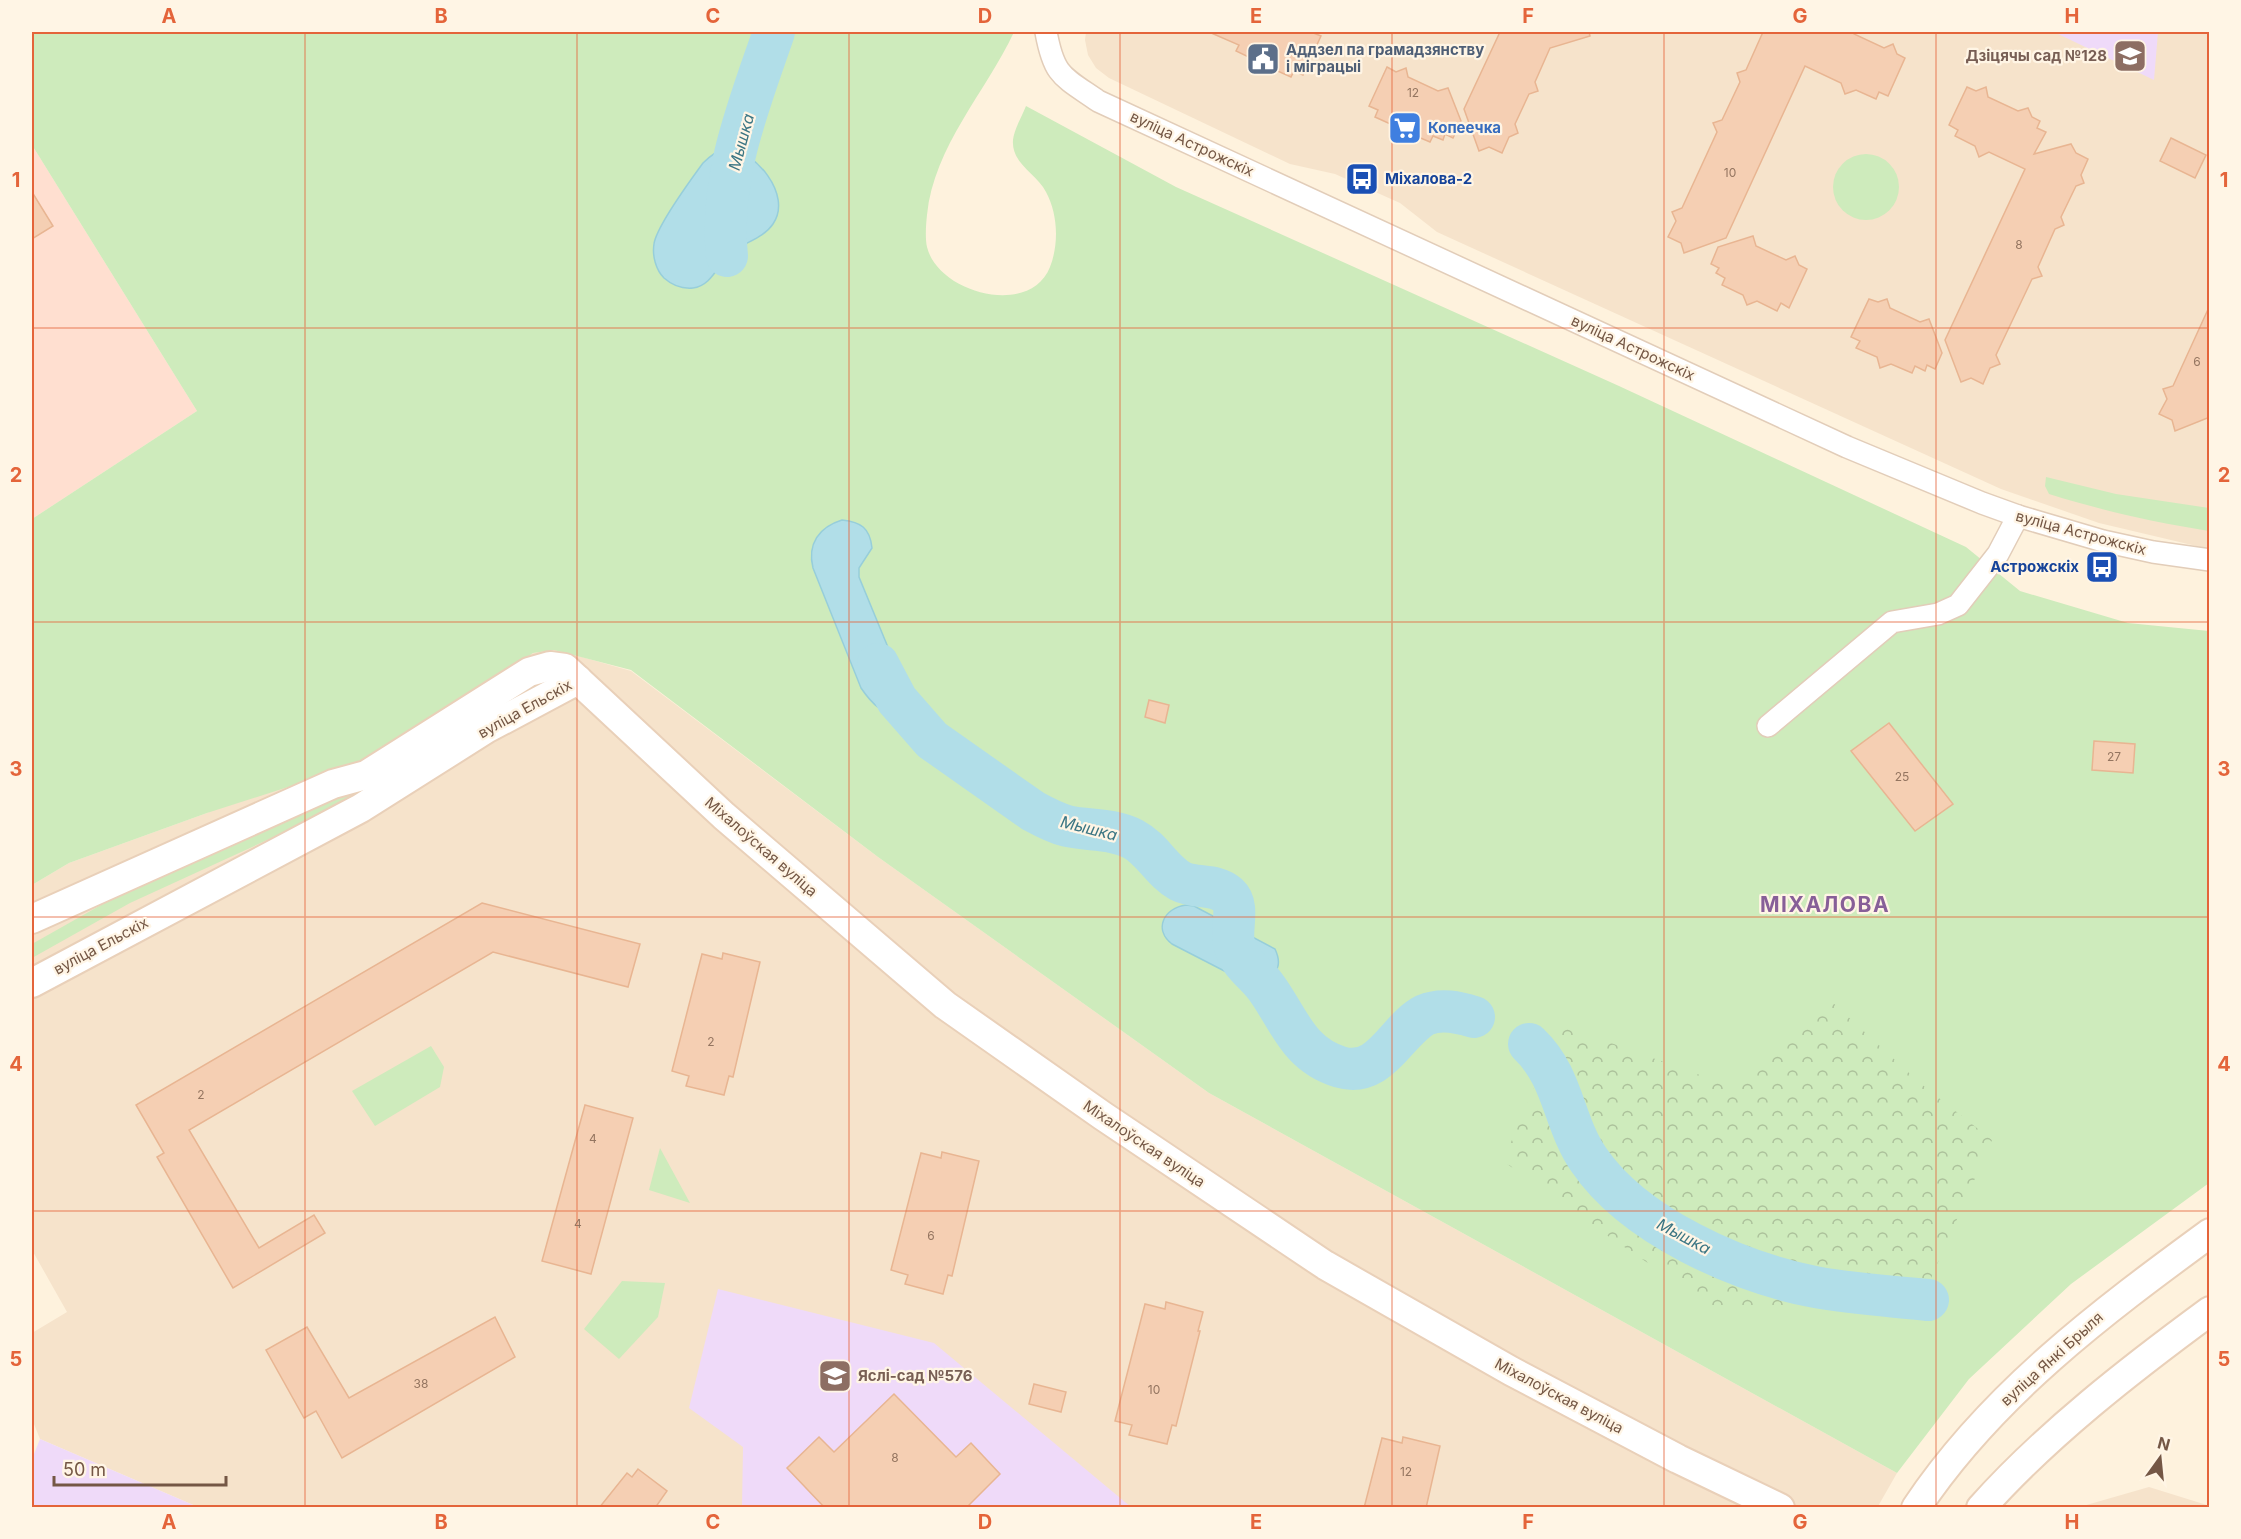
<svg xmlns="http://www.w3.org/2000/svg" width="2241" height="1539" font-family="Inter,sans-serif">
	<style>
		.residential { fill: #f6e3cb }
		.commercial { fill: #ffdfd0 }
		.education { fill: #efdaf9 }
		.green { fill: #ceebbc }
		.forest { fill: url(#forest-crowns) }
		.water { fill: #b1dee8; stroke: #97ceda; stroke-width: 1.5 }
		.lines { fill: none; stroke-linecap: round; stroke-linejoin: round }
		.river { stroke: #b1dee8; stroke-width: 42 }
		.building { fill: #f5cfb3; stroke: #e8b592; stroke-width: 1.5 }
		.street-casing { stroke: #e2cdb9; stroke-width: 24 }
		.secondary-casing { stroke: #e9d0b9; stroke-width: 32 }
		.street { stroke: #fff; stroke-width: 21 }
		.secondary { stroke: #fff; stroke-width: 28 }
		.grid { fill: none; stroke: #e4643a; stroke-width: 1.5; stroke-opacity: 0.55 }
		.labels { text-anchor: middle; stroke-width: 4.5; stroke-linejoin: round; paint-order: stroke }
		.number-label { font-size: 12px; fill: #947560 }
		.service-label { font-size: 15px; font-weight: bold; fill: #4e5e75; stroke: #fff5e5; text-anchor: start }
		.education-label { font-size: 15px; font-weight: bold; fill: #785e54; stroke: #fff5e5; text-anchor: end }
		.shop-label { font-size: 15px; font-weight: bold; fill: #366cbe; stroke: #fff5e5; text-anchor: start }
		.street-label { font-size: 15px; fill: #745745; stroke: #fff5e5 }
		.transit-label { font-size: 15px; font-weight: bold; fill: #164399; stroke: #fff5e5; text-anchor: start }
		.water-label { font-size: 16px; font-style: italic; fill: #3b7583; stroke: #fff5e5 }
		.district-label { font-size: 21px; font-weight: bold; letter-spacing: 1.5px; fill: #875f98; stroke: #fff5e5 }
		.neatline { fill: none; stroke: #e4643a; stroke-width: 2 }
		.grid-label { font-size: 20px; text-anchor: middle; font-weight: bold; fill: #e4643a }
	</style>
	<defs>
		<pattern id="forest-crowns" width="20" height="18" patternUnits="userSpaceOnUse" patternTransform="scale(1.5)"><rect width="20" height="18" fill="#ceebbc"/><path d="M2 6a3 3 0 1 1 6 0M12 15a3 3 0 1 1 6 0" fill="none" stroke="#acc19b"/></pattern>
	</defs>
	<rect width="100%" height="100%" fill="#fef2dd"/>
	<g class="residential">
		<polygon points="1086,32 2209,32 2209,549 2099,523 2001,489 1437,232 1400,203 1335,174 1290,164 1109,78 1096,68 1088,55 1085,40"/>
		<polygon points="554,649 631,671 878,857 1209,1093 1897,1473 1877,1508 198,1507 40,1439 32,1419 32,1333 67,1312 32,1250 32,885 69,863 207,813 533,653"/>
		<polygon points="2149,1487 2210,1506 2209,1508 2076,1508"/>
	</g>
	<polygon class="commercial" points="32,145 197,411 32,519"/>
	<g class="education">
		<polygon points="2054,32 2158,32 2154,80"/>
		<polygon points="718,1289 934,1343 1131,1507 742,1507 743,1447 689,1408"/>
		<polygon points="40,1439 198,1507 32,1507 32,1459"/>
	</g>
	<g class="green">
		<path d="M 32,32 L 1014,32 C 986,92 934,146 927,215 C 926,224 925,238 927,247 C 938,293 1030,318 1050,267 C 1059,244 1058,214 1046,192 C 1037,174 1011,164 1013,140 C 1014,130 1022,116 1026,106 L 1176,187 L 1619,386 L 1966,547 L 2020,591 L 2128,623 L 2209,631 L 2209,1183 L 2071,1284 L 1969,1379 L 1897,1473 L 1209,1093 L 878,857 L 631,670 L 554,650 L 533,653 L 378,758 L 207,813 L 69,863 L 32,885 L 32,519 L 197,411 L 32,145 Z"/>
		<circle cx="1866" cy="187" r="33"/>
		<path d="M 2046,477 L 2116,494 L 2209,508 L 2209,531 C 2152,522 2104,511 2049,494 L 2045,486 Z"/>
		<polygon points="343,787 353,791 354,796 350,802 130,903 32,958 32,944 124,892"/>
		<polygon points="431,1046 444,1067 440,1087 375,1126 352,1091"/>
		<polygon points="660,1148 690,1203 649,1190"/>
		<polygon points="622,1281 665,1283 658,1317 619,1359 584,1329"/>
	</g>
	<polygon class="forest" points="1831,1001 1920,1083 1992,1140 1927,1287 1818,1313 1710,1305 1608,1236 1503,1161 1561,1025 1736,1088"/>
	<g class="water">
		<path d="M 726,148 C 755,150 793,195 773,224 C 763,239 741,243 729,255 C 717,266 711,286 693,288 C 682,289 673,286 664,278 C 656,270 652,256 654,244 C 656,228 692,178 703,163 C 710,156 716,151 726,148 Z"/>
		<path d="M 842,520 C 861,522 870,528 872,548 L 859,568 L 859,577 L 911,703 L 909,713 L 902,716 C 883,715 872,704 861,688 L 813,568 C 807,544 819,527 842,520 Z"/>
		<path d="M 1186,905 L 1194,906 L 1275,949 C 1289,979 1257,983 1236,977 L 1172,944 C 1153,929 1164,908 1186,905 Z"/>
	</g>
	<g class="lines">
		<g class="river">
			<path d="M 727,256 C 719,177 749,105 774,32"/>
			<path d="M 878,664 L 897,700 L 932,740 L 1033,811 C 1044,817 1055,823 1067,826 C 1089,831 1112,828 1133,839 C 1152,849 1162,871 1180,881 C 1195,889 1215,883 1228,895 C 1241,907 1229,931 1235,947 C 1240,963 1255,973 1265,986 C 1289,1018 1297,1054 1340,1067 C 1381,1079 1396,1030 1425,1015 C 1441,1008 1458,1012 1474,1017"/>
			<path d="M 1529,1044 C 1564,1077 1563,1123 1589,1160 C 1634,1226 1738,1272 1815,1287 C 1852,1294 1891,1296 1928,1300"/>
		</g>
	</g>
	<g class="building">
		<polygon points="1209,32 1311,32 1321,36 1303,75 1294,71 1291,77 1271,68 1260,72 1257,61 1236,51 1239,45"/>
		<polygon points="1500,32 1589,32 1590,36 1550,48 1535,82 1538,91 1529,94 1515,124 1518,133 1509,137 1502,153 1489,147 1479,151 1464,109"/>
		<polygon points="1763,32 1853,32 1854,34 1884,48 1893,44 1897,54 1905,58 1888,96 1879,92 1876,99 1856,90 1845,94 1841,83 1805,66 1726,238 1684,253 1681,243 1668,237 1676,221 1672,212 1682,208 1717,132 1713,123 1722,120 1740,82 1737,73 1746,70"/>
		<polygon points="1387,67 1396,72 1406,68 1408,77 1438,91 1448,88 1461,121 1453,138 1445,134 1443,140 1433,136 1430,142 1409,133 1399,137 1395,126 1375,117 1378,110 1369,106"/>
		<polygon points="1967,87 1976,91 1986,87 1988,97 2018,111 2028,108 2032,117 2040,121 2037,128 2046,132 2034,154 2071,144 2076,153 2088,159 2081,175 2084,183 2076,186 2061,217 2064,225 2055,229 2038,267 2042,276 2032,279 1996,355 2000,364 1990,368 1983,384 1971,378 1961,382 1945,340 2025,169 1989,152 1979,157 1975,146 1955,136 1958,130 1949,125"/>
		<polygon points="2171,138 2206,155 2195,178 2160,161"/>
		<polygon points="32,192 53,226 32,239"/>
		<polygon points="1753,236 1756,246 1786,260 1795,256 1799,265 1807,269 1789,308 1781,303 1777,311 1757,301 1747,305 1743,295 1722,285 1725,278 1716,273 1719,268 1711,264 1718,247"/>
		<polygon points="1869,299 1878,302 1887,299 1890,308 1920,322 1929,319 1942,353 1935,369 1927,365 1925,371 1915,366 1912,373 1891,364 1880,368 1877,357 1856,348 1860,341 1851,337"/>
		<polygon points="2210,305 2210,417 2175,431 2172,420 2159,414 2167,399 2163,389 2173,386"/>
		<polygon points="1149,700 1169,705 1165,723 1145,717"/>
		<polygon points="1889,723 1953,804 1915,831 1851,751"/>
		<polygon points="2094,741 2135,744 2133,773 2092,770"/>
		<polygon points="482,903 640,944 628,987 493,952 189,1130 259,1248 314,1215 325,1233 233,1288 157,1157 164,1153 136,1105"/>
		<polygon points="723,953 760,962 733,1077 729,1076 724,1095 686,1086 689,1076 672,1071 702,954 722,959"/>
		<polygon points="585,1105 633,1118 591,1274 542,1261"/>
		<polygon points="942,1152 979,1161 952,1276 948,1275 943,1294 905,1284 908,1275 891,1270 921,1153 941,1158"/>
		<polygon points="1166,1302 1203,1312 1198,1331 1200,1331 1176,1426 1172,1425 1167,1444 1129,1435 1132,1425 1115,1421 1145,1304 1165,1309"/>
		<polygon points="495,1317 515,1357 342,1458 316,1411 304,1418 266,1350 307,1327 349,1398"/>
		<polygon points="1034,1384 1066,1392 1061,1412 1029,1404"/>
		<polygon points="894,1394 956,1457 971,1443 1000,1474 966,1508 825,1508 787,1468 819,1437 834,1452"/>
		<polygon points="1403,1437 1440,1446 1426,1508 1364,1508 1382,1438 1402,1443"/>
		<polygon points="638,1469 667,1491 655,1508 599,1508 627,1473 632,1477"/>
	</g>
	<g class="lines">
		<defs>
			<g id="street">
				<path d="M 1046,32 C 1054,76 1062,76 1098,101 L 1847,447 L 1982,503 L 2018,516 L 2103,541 L 2153,552 L 2210,560"/>
				<polyline points="1768,726 1892,622 1938,614 1958,605 1998,554 2018,516"/>
			</g>
			<g id="secondary">
				<polyline points="32,919 333,784 366,775 529,672 550,666 565,668 724,816 945,1005 1103,1116 1325,1265 1511,1371 1678,1459 1780,1508"/>
				<polyline points="32,983 361,808 486,729 578,680"/>
				<path d="M 1916,1508 C 1991,1395 2102,1312 2210,1233"/>
				<path d="M 1981,1508 C 2046,1435 2131,1369 2210,1311"/>
			</g>
		</defs>
		<use href="#street" class="street-casing"/>
		<use href="#secondary" class="secondary-casing"/>
		<use href="#street" class="street"/>
		<use href="#secondary" class="secondary"/>
	</g>
	<path class="grid" d="M 305,32 L 305,1508M 577,32 L 577,1508M 849,32 L 849,1508M 1120,32 L 1120,1508M 1392,32 L 1392,1508M 1664,32 L 1664,1508M 1936,32 L 1936,1508M 32,328 L 2210,328M 32,622 L 2210,622M 32,917 L 2210,917M 32,1211 L 2210,1211"/>
	<defs>
		<symbol id="school-square" viewBox="-11 -11 22 22"><rect x="-9" y="-9" width="18" height="18" rx="4" fill="#8d6e63" stroke="#fff5e5"/><path d="M0-5L7-2L0 1L-7-2ZM-4 1L0 2.5L4 1V4Q0 6-4 4Z" fill="#fff"/></symbol>
		<symbol id="civic-square" viewBox="-11 -11 22 22"><rect x="-9" y="-9" width="18" height="18" rx="4" fill="#5c6f8a" stroke="#fff5e5"/><path d="M-.6-6.5H3V-4.5H.6V-3L4-1V1h2V6H-6V1h2V-1L-.6-3ZM-1.2 2.5V6h2.4V2.5Z" fill="#fff"/></symbol>
		<symbol id="supermarket-square" viewBox="-11 -11 22 22"><rect x="-9" y="-9" width="18" height="18" rx="4" fill="#3f7fe0" stroke="#fff5e5"/><path d="M-6-5.5h2.5l.6 2H6L4.5 2H-2.5L-4.4-4H-6ZM-1.5 3.2a1.3 1.3 0 1 0 .1 0ZM3 3.2a1.3 1.3 0 1 0 .1 0Z" fill="#fff"/></symbol>
		<symbol id="bus-square" viewBox="-11 -11 22 22"><rect x="-9" y="-9" width="18" height="18" rx="4" fill="#1a4fb4" stroke="#fff5e5"/><path d="M-5-6H5V4H4V6H2V4H-2V6H-4V4H-5ZM-3.5-4V0h7V-4ZM-3.5 1.2v1.5H-2V1.2ZM2 1.2v1.5H3.5V1.2Z" fill="#fff"/></symbol>
	</defs>
	<g fill-rule="evenodd">
		<use href="#school-square" x="2111" y="37" width="38" height="38"/>
		<use href="#civic-square" x="1244" y="40" width="38" height="38"/>
		<use href="#supermarket-square" x="1386" y="109" width="38" height="38"/>
		<use href="#bus-square" x="1343" y="160" width="38" height="38"/>
		<use href="#bus-square" x="2083" y="548" width="38" height="38"/>
		<use href="#school-square" x="816" y="1357" width="38" height="38"/>
	</g>
	<g class="labels">
		<g class="number-label">
			<text x="1413" y="97">12</text>
			<text x="1730" y="177">10</text>
			<text x="2019" y="249">8</text>
			<text x="2197" y="366">6</text>
			<text x="2114" y="761">27</text>
			<text x="1902" y="781">25</text>
			<text x="711" y="1046">2</text>
			<text x="201" y="1099">2</text>
			<text x="593" y="1143">4</text>
			<text x="578" y="1228">4</text>
			<text x="931" y="1240">6</text>
			<text x="421" y="1388">38</text>
			<text x="1154" y="1394">10</text>
			<text x="895" y="1462">8</text>
			<text x="1406" y="1476">12</text>
		</g>
		<g class="service-label">
			<text x="1286" y="55">Аддзел па грамадзянству<tspan x="1286" dy="17">і міграцыі</tspan></text>
		</g>
		<g class="education-label">
			<text x="2107" y="61">Дзіцячы сад №128</text>
			<text x="858" y="1381" text-anchor="start">Яслі-сад №576</text>
		</g>
		<g class="shop-label">
			<text x="1428" y="133">Копеечка</text>
		</g>
		<g class="street-label">
			<text transform="translate(1192 144) rotate(25)" y="5">вуліца Астрожскіх</text>
			<text transform="translate(1633 348) rotate(25)" y="5">вуліца Астрожскіх</text>
			<text transform="translate(2081 533) rotate(15)" y="5">вуліца Астрожскіх</text>
			<text transform="translate(525 709) rotate(-29)" y="5">вуліца Ельскіх</text>
			<text transform="translate(761 847) rotate(41)" y="5">Міхалоўская вуліца</text>
			<text transform="translate(101 946) rotate(-28)" y="5">вуліца Ельскіх</text>
			<text transform="translate(1144 1144) rotate(34)" y="5">Міхалоўская вуліца</text>
			<text transform="translate(2052 1359) rotate(-42)" y="5">вуліца Янкі Брыля</text>
			<text transform="translate(1559 1396) rotate(28)" y="5">Міхалоўская вуліца</text>
		</g>
		<g class="transit-label">
			<text x="1385" y="184">Міхалова-2</text>
			<text x="2079" y="572" text-anchor="end">Астрожскіх</text>
		</g>
		<g class="water-label">
			<text transform="translate(741 142) rotate(-75)" y="6">Мышка</text>
			<text transform="translate(1089 828) rotate(14)" y="6">Мышка</text>
			<text transform="translate(1684 1236) rotate(28)" y="6">Мышка</text>
		</g>
		<g class="district-label">
			<text x="1825" y="912">МІХАЛОВА</text>
		</g>
	</g>
	<rect width="2241" height="1539" fill="none" stroke="#fff5e5" stroke-width="66"/>
	<g transform="translate(2160 1458) rotate(15)" stroke="#fff5e5" stroke-width="4.5" paint-order="stroke">
	<path d="M0-4.5L10 22L0 15L-10 22Z" fill="#745745"/>
	<text y="-9" font-size="16" font-weight="bold" text-anchor="middle" fill="#745745">N</text>
	</g>
	<path d="M54 1476v9h172v-9" fill="none" stroke="#745745" stroke-width="3"/>
	<text x="63" y="1476" font-size="18" fill="#745745" stroke="#fff5e5" stroke-width="4.5" paint-order="stroke">50 m</text>
	<rect x="33" y="33" width="2175" height="1473" class="neatline"/>
	<g class="grid-label">
		<text x="169" y="23">A</text>
		<text x="441" y="23">B</text>
		<text x="713" y="23">C</text>
		<text x="985" y="23">D</text>
		<text x="1256" y="23">E</text>
		<text x="1528" y="23">F</text>
		<text x="1800" y="23">G</text>
		<text x="2072" y="23">H</text>
		<text x="16" y="187">1</text>
		<text x="2224" y="187">1</text>
		<text x="16" y="482">2</text>
		<text x="2224" y="482">2</text>
		<text x="16" y="776">3</text>
		<text x="2224" y="776">3</text>
		<text x="16" y="1071">4</text>
		<text x="2224" y="1071">4</text>
		<text x="16" y="1366">5</text>
		<text x="2224" y="1366">5</text>
		<text x="169" y="1529">A</text>
		<text x="441" y="1529">B</text>
		<text x="713" y="1529">C</text>
		<text x="985" y="1529">D</text>
		<text x="1256" y="1529">E</text>
		<text x="1528" y="1529">F</text>
		<text x="1800" y="1529">G</text>
		<text x="2072" y="1529">H</text>
	</g>
</svg>
